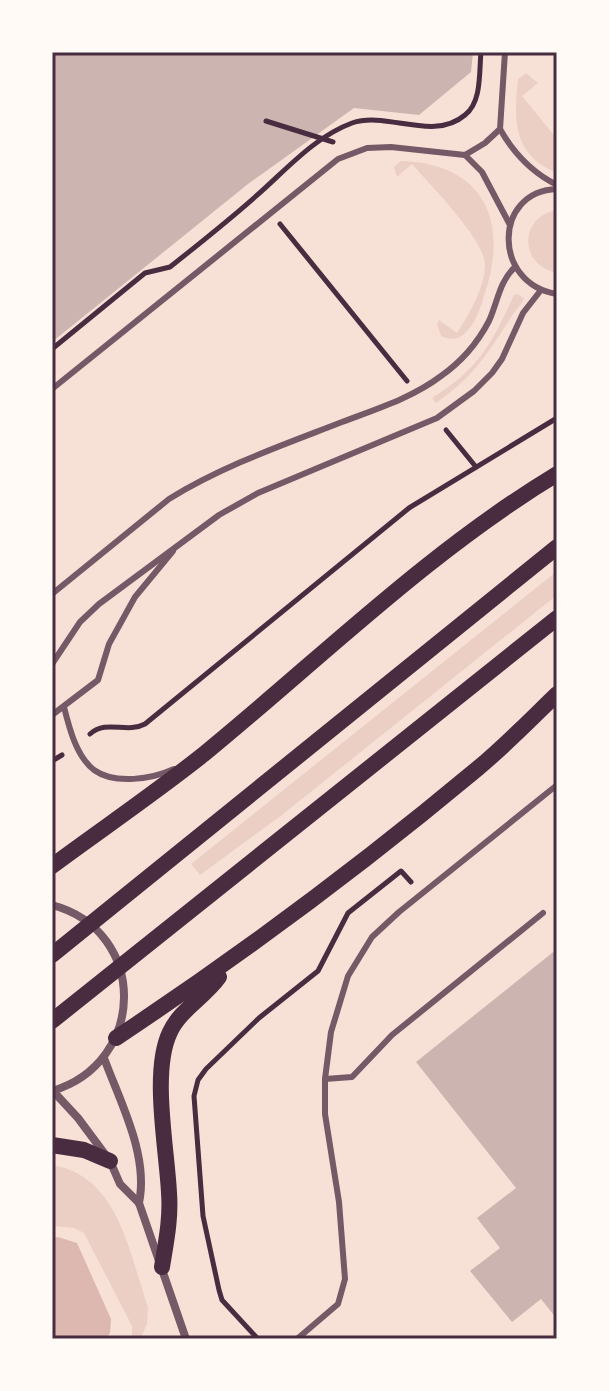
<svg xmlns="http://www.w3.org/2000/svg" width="609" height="1391" font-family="'Fira Sans Condensed',sans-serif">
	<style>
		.green { fill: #ebcfc5 }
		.water { fill: #dcb8b0 }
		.building { fill: #ccb4b1 }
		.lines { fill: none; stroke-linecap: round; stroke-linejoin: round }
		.path { stroke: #4a2c40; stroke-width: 5 }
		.service { stroke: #755966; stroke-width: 6 }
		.minor { stroke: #755966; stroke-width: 8 }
		.secondary { stroke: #4a2c40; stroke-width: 16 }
		.neatline { fill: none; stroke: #4a2c40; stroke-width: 3 }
	</style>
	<rect width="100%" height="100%" fill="#f7e1d7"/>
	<g class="green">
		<path d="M 526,73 L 538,83 L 522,96 L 557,139 L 557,173 C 512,154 514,120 518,79 Z"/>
		<path d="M 401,161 C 484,163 510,222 484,296 C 480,309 475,325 464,334 C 457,340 449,340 441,336 L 437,324 L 439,320 L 457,333 C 469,315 485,287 485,264 C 484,239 430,185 412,164 L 397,177 L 394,167 Z"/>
		<path d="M 557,210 L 557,273 C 519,265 518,217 557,210 Z"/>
		<path d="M 518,294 L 524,299 C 521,306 514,311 510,319 C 487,355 472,378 436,403 L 432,398 C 480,368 491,344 514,295 Z"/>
		<polygon points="557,571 557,595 282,815 200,875 191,864"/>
		<path d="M 52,1165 C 119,1176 129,1253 148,1307 L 147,1324 L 140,1339 L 132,1339 L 132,1326 L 84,1233 L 74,1228 L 52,1226 Z"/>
	</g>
	<polygon class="water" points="58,1237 77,1243 111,1319 110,1333 106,1339 52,1339 52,1239"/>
	<g class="building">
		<polygon points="52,52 473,52 471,72 419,115 354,108 248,184 52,342"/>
		<polygon points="557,949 557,1319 541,1299 512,1322 470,1271 500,1248 477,1218 516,1188 416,1062"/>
	</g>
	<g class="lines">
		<g class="path">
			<polyline points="266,121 333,142"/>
			<polyline points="280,224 407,381"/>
			<path d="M 52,349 L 145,273 L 170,267 C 199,244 228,221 255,197 C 285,171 314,137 352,123 C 388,111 433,142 465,115 C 482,102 479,72 481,52"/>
			<polyline points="446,430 476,467"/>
			<path d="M 90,734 C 107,719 126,734 145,724 L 409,508 L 557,418"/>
			<polyline points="52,761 62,755"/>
			<polyline points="258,1339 222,1300 219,1290 203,1216 194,1096 198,1080 206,1069 259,1018 318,971 348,913 401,871 411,882"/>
		</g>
		<g class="service">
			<path d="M 500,129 C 514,154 531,172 557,185"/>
			<polyline points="465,155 482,172 510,225"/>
			<path d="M 557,189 C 493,191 492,284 557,294"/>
			<polyline points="52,389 338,159 367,148 391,147 465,155 485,143 500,129 505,52"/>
			<path d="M 52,594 L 169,499 C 222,466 283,445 342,422 C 376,409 412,398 441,376 C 461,362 478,342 489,321 C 498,301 499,282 515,267"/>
			<polyline points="52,664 80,622 99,604 219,515 258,493 437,418 474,391 492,373 502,359 523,313 541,290"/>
			<path d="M 64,707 C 69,727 76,756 94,770 C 115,785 152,779 174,769"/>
			<polyline points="52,715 98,680 109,644 135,597 173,551"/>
			<polyline points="325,1079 352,1077 392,1035 543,913"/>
			<polyline points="297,1339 338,1304 345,1279 339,1202 325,1114 325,1079 331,1032 348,976 372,937 399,912 557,785"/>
		</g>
		<g class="minor">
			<path d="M 52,905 C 149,931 147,1063 52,1091"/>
			<path d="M 104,1058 C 120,1102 149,1155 139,1203"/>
			<polyline points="53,1091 78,1118 110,1161 120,1184 139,1203 186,1339"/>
		</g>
		<g class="secondary">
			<path d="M 52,866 C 102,829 155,793 204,754 C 320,659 428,552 557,474"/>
			<polyline points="52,955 557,547"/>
			<polyline points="52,1021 557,618"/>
			<path d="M 116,1038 C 241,955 362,865 477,769 C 505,746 531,719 557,694"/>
			<polyline points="52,1145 84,1150 110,1161"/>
			<path d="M 162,1267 C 166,1242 171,1218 169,1193 C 167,1149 151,1071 170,1032 C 180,1010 205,997 219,977"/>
		</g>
	</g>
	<rect width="609" height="1391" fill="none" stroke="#fffaf5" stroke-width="108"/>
	<rect x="54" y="54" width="501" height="1283" class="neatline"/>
</svg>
